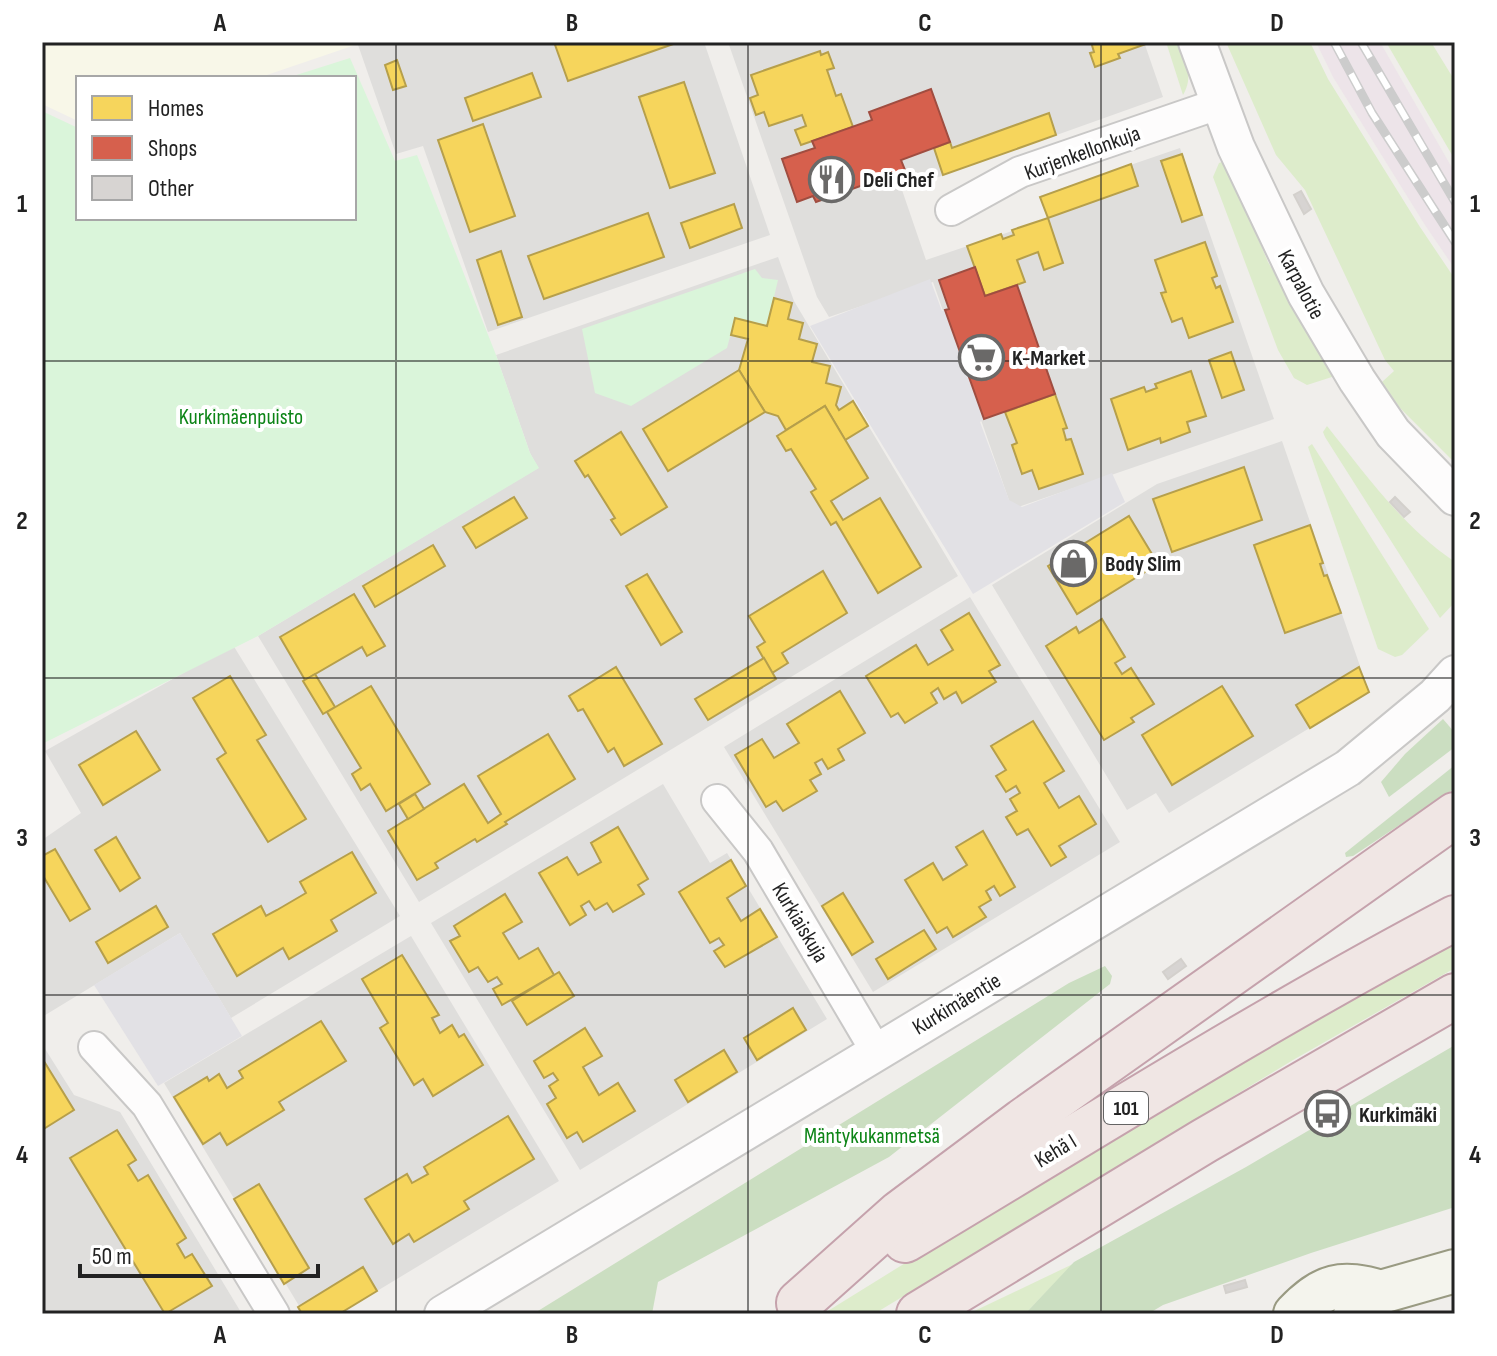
<svg xmlns="http://www.w3.org/2000/svg" width="1497" height="1356" font-family="'Sofia Sans Condensed',sans-serif">
	<style>
		.residential { fill: #dfdedc }
		.industrial { fill: #ede4e9 }
		.education { fill: #f8f7e8 }
		.grass { fill: #ddeccb }
		.forest { fill: #cbdec1 }
		.park { fill: #daf5da }
		.plaza { fill: #e2e1e5 }
		.homes { fill: #f6d55c; stroke: #b69f4b; stroke-width: 2 }
		.shops { fill: #d6604d; stroke: #a04d40; stroke-width: 2 }
		.building { fill: #d7d4d2; stroke: #d3d0cc; stroke-width: 2 }
		.lines { fill: none; stroke-linecap: round; stroke-linejoin: round }
		.minor-casing { stroke: #c9c8c7; stroke-width: 34 }
		.tertiary-casing { stroke: #c9c8c7; stroke-width: 40 }
		.secondary-casing { stroke: #999a82; stroke-width: 46 }
		.trunk-casing { stroke: #c5a2ac; stroke-width: 48 }
		.minor { stroke: #fdfcfc; stroke-width: 30 }
		.tertiary { stroke: #fdfcfc; stroke-width: 36 }
		.secondary { stroke: #f4f4ed; stroke-width: 42 }
		.trunk { stroke: #f0e6e4; stroke-width: 44 }
		.rail-casing { stroke: #ccc; stroke-width: 9 }
		.rail { stroke: #fff; stroke-width: 6; stroke-dasharray: 18; stroke-linecap: butt }
		.grid { fill: none; stroke: #222; stroke-width: 2; stroke-opacity: 0.55 }
		.labels { text-anchor: middle; stroke-width: 8; stroke-linejoin: round; paint-order: stroke }
		.shield { fill: #fff; stroke: #646464; stroke-width: 2 }
		.shield-label { font-size: 20px; font-weight: bold; fill: #222 }
		.street-label { font-size: 22px; fill: #222; stroke: #fff }
		.poi-label { font-size: 22px; font-weight: bold; fill: #222; stroke: #fff; text-anchor: start }
		.park-label { font-size: 22px; fill: #0c8416; stroke: #fff }
		.neatline { fill: none; stroke: #222; stroke-width: 3 }
		.grid-label { font-size: 26px; text-anchor: middle; font-weight: bold; fill: #222 }
	</style>
	<rect width="100%" height="100%" fill="#f0eeeb"/>
	<g class="residential">
		<polygon points="357,42 704,42 770,235 488,332 423,146 396,154"/>
		<polygon points="728,42 1144,42 1163,97 902,190 926,260 1048,219 1040,196 1180,148 1274,419 1012,509 933,282 829,317 817,297"/>
		<polygon points="778,257 794,301 958,576 419,902 258,636 538,468 530,453 496,355"/>
		<polygon points="1282,441 1369,692 1169,813 1156,793 1127,810 992,585 1157,484"/>
		<polygon points="970,597 1120,842 873,992 724,747"/>
		<polygon points="233,645 400,916 231,1018 180,933 42,1017 42,840 81,813 45,751"/>
		<polygon points="663,784 710,863 727,853 827,1019 580,1170 431,923"/>
		<polygon points="411,936 559,1181 339,1314 304,1314 164,1083"/>
		<polygon points="42,1044 74,1095 120,1112 242,1314 42,1314"/>
	</g>
	<polygon class="industrial" points="1316,42 1380,42 1455,173 1455,269 1425,225 1333,77"/>
	<polygon class="education" points="42,42 357,42 358,44 258,78 78,78 78,121 42,104"/>
	<g class="grass">
		<path d="M 1166,42 L 1180,42 C 1186,60 1194,77 1183,95 Z"/>
		<polygon points="1226,42 1310,42 1328,79 1420,227 1455,279 1455,463 1400,408 1382,382 1394,371 1385,360 1305,190 1276,155"/>
		<polygon points="1386,42 1431,42 1455,81 1455,160"/>
		<polygon points="1225,161 1268,262 1335,376 1307,385 1294,378 1278,350 1213,177 1219,163"/>
		<path d="M 1327,426 C 1366,475 1403,527 1455,562 L 1455,602 L 1440,618 L 1325,437 L 1323,432 Z"/>
		<polygon points="1312,444 1429,629 1402,655 1395,657 1378,649 1308,447"/>
		<polygon points="1455,943 1455,968 1293,1060 874,1314 823,1314 1044,1177 1380,981"/>
		<polygon points="1073,1264 1025,1314 968,1314"/>
	</g>
	<g class="forest">
		<polygon points="1443,719 1455,733 1455,747 1389,797 1381,782 1405,754"/>
		<polygon points="1455,765 1455,788 1353,856 1346,857 1345,853"/>
		<polygon points="1105,966 1112,976 1110,984 889,1157 658,1282 652,1314 533,1314 1069,983"/>
		<polygon points="1455,1045 1455,1207 1311,1253 1163,1305 1148,1314 1025,1314 1074,1262 1246,1167"/>
	</g>
	<g class="park">
		<polygon points="350,58 395,161 417,155 496,355 530,453 539,468 258,636 42,744 42,111 78,128 78,218 354,218 354,78 287,78"/>
		<polygon points="755,269 762,278 778,280 767,326 735,318 727,348 631,406 595,393 582,329"/>
	</g>
	<g class="plaza">
		<polygon points="930,279 942,311 945,310 984,419 980,422 1009,500 1022,507 1112,473 1125,502 973,594 810,326"/>
		<polygon points="180,933 242,1036 158,1086 94,985"/>
	</g>
	<g class="homes">
		<polygon points="554,42 679,42 568,81"/>
		<polygon points="1091,42 1145,42 1146,44 1118,54 1120,58 1095,67 1090,53 1094,52"/>
		<polygon points="820,51 821,55 828,52 834,68 827,70 836,96 841,94 853,127 801,145 795,130 806,126 802,115 769,126 764,112 756,115 750,98 758,95 751,75"/>
		<polygon points="397,60 406,86 393,90 385,65"/>
		<polygon points="532,73 541,97 473,121 465,98"/>
		<polygon points="684,82 715,173 670,188 639,97"/>
		<polygon points="1049,113 1056,135 943,175 934,148 950,142 952,148"/>
		<polygon points="483,124 515,216 470,232 438,140"/>
		<polygon points="1182,154 1202,215 1182,222 1161,161"/>
		<polygon points="1131,164 1138,186 1048,218 1040,197"/>
		<polygon points="734,204 742,228 690,248 681,223"/>
		<polygon points="648,213 664,257 544,299 528,256"/>
		<polygon points="1048,218 1063,263 1044,270 1038,252 1017,260 1025,282 985,296 967,246 1001,234 1003,239 1014,235 1012,230"/>
		<polygon points="1205,242 1217,276 1212,278 1216,288 1220,286 1233,322 1189,338 1182,318 1172,322 1161,293 1166,292 1155,260"/>
		<polygon points="501,251 522,317 498,325 477,260"/>
		<polygon points="774,298 792,303 788,319 803,323 799,339 817,344 812,362 830,366 826,383 841,387 836,405 839,410 853,401 868,426 845,440 825,406 786,430 778,416 765,412 739,370 748,339 731,335 735,318 767,326"/>
		<polygon points="1231,352 1244,390 1222,398 1209,360"/>
		<polygon points="739,370 765,412 668,471 643,429"/>
		<polygon points="1191,371 1206,416 1187,422 1190,432 1161,443 1160,438 1128,450 1111,399 1144,387 1146,392 1157,388 1155,384"/>
		<polygon points="1055,394 1067,428 1063,429 1065,436 1066,440 1071,439 1083,474 1039,489 1032,470 1022,474 1012,445 1017,443 1005,412"/>
		<polygon points="825,406 868,478 831,501 843,520 880,498 921,567 878,593 836,522 831,525 811,492 816,489 791,449 786,451 777,436"/>
		<polygon points="621,432 667,507 621,535 611,520 615,518 588,475 585,477 575,461"/>
		<polygon points="1244,467 1262,520 1172,552 1153,499"/>
		<polygon points="514,497 527,518 476,548 463,527"/>
		<polygon points="1129,516 1158,564 1077,614 1048,566"/>
		<polygon points="1310,525 1323,563 1320,564 1324,576 1327,575 1341,613 1285,633 1254,545"/>
		<polygon points="433,545 445,566 375,607 363,586"/>
		<polygon points="823,571 847,613 782,653 788,663 772,673 757,647 765,642 749,616"/>
		<polygon points="647,574 682,632 661,645 626,586"/>
		<polygon points="354,594 385,646 367,656 362,647 305,680 280,637"/>
		<polygon points="969,613 1000,665 989,671 996,682 962,703 956,692 944,699 938,688 931,693 937,703 905,723 898,713 891,717 866,676 916,645 928,665 953,650 941,630"/>
		<polygon points="1102,619 1125,657 1115,663 1122,674 1131,668 1154,704 1131,718 1134,722 1104,740 1046,646 1076,627 1079,633"/>
		<polygon points="764,658 776,679 708,720 695,699"/>
		<polygon points="616,667 662,744 624,766 614,748 608,752 583,709 578,711 569,696"/>
		<polygon points="1359,667 1369,692 1310,728 1296,705"/>
		<polygon points="315,674 335,707 323,714 303,681"/>
		<polygon points="230,676 266,735 257,740 306,819 268,842 217,759 226,753 193,698"/>
		<polygon points="371,686 430,784 386,811 370,784 361,790 352,774 361,768 327,712"/>
		<polygon points="1222,686 1253,736 1172,785 1142,735"/>
		<polygon points="840,691 865,733 838,749 844,760 828,769 822,759 815,763 821,774 810,780 817,791 783,811 776,801 766,807 735,755 762,739 774,758 799,743 787,724"/>
		<polygon points="1033,721 1064,771 1044,783 1059,808 1079,796 1096,824 1059,846 1066,857 1051,866 1028,829 1017,835 1006,817 1017,811 1010,799 1020,793 1016,786 1006,792 996,776 1006,770 991,746"/>
		<polygon points="136,731 160,770 103,805 79,765"/>
		<polygon points="548,734 575,779 505,822 507,824 477,842 475,839 435,863 438,868 417,880 388,831 464,784 488,823 501,814 478,776"/>
		<polygon points="415,794 424,809 408,819 399,804"/>
		<polygon points="618,827 648,879 638,885 644,894 613,912 607,903 595,910 589,901 581,906 586,915 570,925 539,873 567,857 578,875 601,862 591,843"/>
		<polygon points="983,831 1015,887 1000,896 994,886 986,891 991,900 979,907 986,917 953,937 947,927 937,933 905,880 933,863 943,880 967,865 956,847"/>
		<polygon points="116,837 140,878 120,891 95,850"/>
		<polygon points="55,849 90,909 70,921 42,874 42,856"/>
		<polygon points="352,852 376,893 331,920 337,931 289,959 283,948 237,976 213,934 261,906 266,916 277,910 306,893 300,882"/>
		<polygon points="731,860 746,886 727,898 741,921 760,909 777,937 725,967 714,951 724,945 719,938 710,943 679,892"/>
		<polygon points="843,893 873,942 852,955 822,906"/>
		<polygon points="505,894 522,922 503,933 519,959 538,948 554,975 502,1005 493,989 502,984 497,977 488,982 478,967 469,972 450,941 460,936 454,926"/>
		<polygon points="156,906 168,927 108,963 96,942"/>
		<polygon points="924,930 936,949 888,979 876,959"/>
		<polygon points="402,955 439,1015 432,1018 440,1033 452,1025 459,1037 464,1034 483,1065 433,1096 423,1079 414,1085 380,1028 388,1023 362,979"/>
		<polygon points="559,972 574,996 527,1025 512,1001"/>
		<polygon points="793,1008 806,1030 757,1060 744,1038"/>
		<polygon points="321,1021 346,1061 279,1102 284,1110 227,1145 220,1133 203,1144 174,1097 207,1077 209,1081 219,1074 227,1088 243,1078 239,1071"/>
		<polygon points="585,1028 602,1056 583,1067 599,1095 618,1083 635,1111 583,1142 577,1132 567,1138 547,1104 556,1098 549,1086 558,1080 553,1073 544,1078 534,1061"/>
		<polygon points="724,1050 737,1072 688,1102 675,1080"/>
		<polygon points="42,1058 74,1110 42,1130"/>
		<polygon points="508,1116 534,1159 464,1201 469,1209 414,1242 409,1234 393,1244 365,1199 407,1174 412,1183 428,1174 424,1167"/>
		<polygon points="117,1130 136,1160 128,1165 138,1181 148,1175 186,1238 177,1244 185,1258 192,1254 212,1286 165,1314 70,1158"/>
		<polygon points="259,1184 309,1268 284,1284 234,1199"/>
		<polygon points="363,1267 377,1291 339,1314 302,1314 298,1307"/>
	</g>
	<g class="shops">
		<polygon points="931,89 950,142 901,160 905,170 816,202 813,196 797,202 782,159 815,148 812,141 872,120 869,112"/>
		<polygon points="975,267 985,296 1017,285 1055,394 984,419 945,310 949,309 939,280"/>
	</g>
	<g class="building">
		<polygon points="1301,191 1311,209 1304,214 1294,195"/>
		<polygon points="1395,497 1410,512 1404,517 1390,502"/>
		<polygon points="1181,959 1186,966 1168,979 1163,972"/>
		<polygon points="1336,1104 1341,1111 1322,1121 1318,1114"/>
		<polygon points="1245,1280 1247,1287 1226,1293 1224,1286"/>
	</g>
	<g class="lines">
		<defs>
			<g id="minor">
				<polyline points="951,210 1020,172 1218,104"/>
				<polyline points="717,800 758,851 876,1051"/>
				<polyline points="94,1047 147,1105 274,1314"/>
			</g>
			<g id="tertiary">
				<polyline points="1197,42 1236,147 1306,294 1357,380 1393,433 1455,497"/>
				<polyline points="443,1314 1348,768 1435,696 1455,674"/>
			</g>
			<g id="secondary">
				<path d="M 1295,1314 C 1324,1284 1341,1280 1381,1292"/>
				<polyline points="1355,1314 1360,1313 1381,1292 1455,1271"/>
			</g>
			<g id="trunk">
				<path d="M 905,1240 C 1087,1131 1267,1017 1455,918"/>
				<polyline points="799,1303 900,1213 1023,1121 1455,815"/>
				<polyline points="919,1314 1204,1141 1455,996"/>
			</g>
		</defs>
		<use href="#minor" class="minor-casing"/>
		<use href="#tertiary" class="tertiary-casing"/>
		<use href="#secondary" class="secondary-casing"/>
		<use href="#trunk" class="trunk-casing"/>
		<use href="#minor" class="minor"/>
		<use href="#tertiary" class="tertiary"/>
		<use href="#secondary" class="secondary"/>
		<use href="#trunk" class="trunk"/>
		<defs>
			<g id="rail">
				<polyline points="1334,42 1372,113 1455,242"/>
				<polyline points="1361,42 1455,202"/>
			</g>
		</defs>
		<use href="#rail" class="rail-casing"/>
		<use href="#rail" class="rail"/>
	</g>
	<path class="grid" d="M 396,42 L 396,1314M 748,42 L 748,1314M 1101,42 L 1101,1314M 42,361 L 1455,361M 42,678 L 1455,678M 42,995 L 1455,995"/>
	<defs>
		<symbol id="restaurant-ring" viewBox="-11 -11 22 22"><circle r="9.5" fill="#fff" stroke="#6a6968" stroke-width="1.5"/><path d="M-5-6h1v4h1v-4h1v4h1v-4h1v5L-1.5 .5V6h-2V.5L-5-1ZM5-6V6H3V1.5H1.5Q1.5-4 5-6Z" fill="#6a6968"/></symbol>
		<symbol id="supermarket-ring" viewBox="-11 -11 22 22"><circle r="9.5" fill="#fff" stroke="#6a6968" stroke-width="1.5"/><path d="M-6-5.5h2.5l.6 2H6L4.5 2H-2.5L-4.4-4H-6ZM-1.5 3.2a1.3 1.3 0 1 0 .1 0ZM3 3.2a1.3 1.3 0 1 0 .1 0Z" fill="#6a6968"/></symbol>
		<symbol id="shop-ring" viewBox="-11 -11 22 22"><circle r="9.5" fill="#fff" stroke="#6a6968" stroke-width="1.5"/><path d="M-5-2.5h2.3a2.7 3.5 0 0 1 5.4 0H5L5.5 6h-11ZM-1.5-2.5h3a1.5 2.3 0 0 0-3 0Z" fill="#6a6968"/></symbol>
		<symbol id="bus-ring" viewBox="-11 -11 22 22"><circle r="9.5" fill="#fff" stroke="#6a6968" stroke-width="1.5"/><path d="M-5-6H5V4H4V6H2V4H-2V6H-4V4H-5ZM-3.5-4V0h7V-4ZM-3.5 1.2v1.5H-2V1.2ZM2 1.2v1.5H3.5V1.2Z" fill="#6a6968"/></symbol>
	</defs>
	<g fill-rule="evenodd">
		<use href="#restaurant-ring" x="806" y="154" width="51" height="51"/>
		<use href="#supermarket-ring" x="956" y="332" width="51" height="51"/>
		<use href="#shop-ring" x="1048" y="538" width="51" height="51"/>
		<use href="#bus-ring" x="1302" y="1088" width="51" height="51"/>
	</g>
	<g class="labels">
		<rect class="shield" x="1104" y="1092" width="44" height="32" rx="6"/>
		<g class="shield-label">
			<text x="1126" y="1115">101</text>
		</g>
		<g class="street-label">
			<text transform="translate(1082 152) rotate(-20)" y="8">Kurjenkellonkuja</text>
			<text transform="translate(1302 284) rotate(62)" y="8">Karpalotie</text>
			<text transform="translate(801 922) rotate(59)" y="8">Kurkiaiskuja</text>
			<text transform="translate(956 1003) rotate(-31)" y="8">Kurkimäentie</text>
			<text transform="translate(1055 1150) rotate(-31)" y="8">Kehä I</text>
		</g>
		<g class="poi-label">
			<text x="863" y="187">Deli Chef</text>
			<text x="1012" y="365">K-Market</text>
			<text x="1105" y="571">Body Slim</text>
			<text x="1359" y="1122">Kurkimäki</text>
		</g>
		<g class="park-label">
			<text x="241" y="424">Kurkimäenpuisto</text>
			<text x="872" y="1143">Mäntykukanmetsä</text>
		</g>
	</g>
	<rect width="1497" height="1356" fill="none" stroke="#ffffff" stroke-width="88"/>
	<rect x="76" y="76" width="280" height="144" fill="#ffffff" stroke="#a7a7a7" stroke-width="2"/>
	<rect x="92" y="96" width="40" height="24" fill="#f6d55c" stroke="#a7a7a7" stroke-width="2"/>
	<text x="148" y="116" font-size="24" fill="#222222">Homes</text>
	<rect x="92" y="136" width="40" height="24" fill="#d6604d" stroke="#a7a7a7" stroke-width="2"/>
	<text x="148" y="156" font-size="24" fill="#222222">Shops</text>
	<rect x="92" y="176" width="40" height="24" fill="#d7d4d2" stroke="#a7a7a7" stroke-width="2"/>
	<text x="148" y="196" font-size="24" fill="#222222">Other</text>
	<path d="M80 1264v12h238v-12" fill="none" stroke="#222222" stroke-width="4"/>
	<text x="92" y="1264" font-size="24" fill="#222222" stroke="#ffffff" stroke-width="6" paint-order="stroke">50 m</text>
	<rect x="44" y="44" width="1409" height="1268" class="neatline"/>
	<g class="grid-label">
		<text x="220" y="31">A</text>
		<text x="572" y="31">B</text>
		<text x="925" y="31">C</text>
		<text x="1277" y="31">D</text>
		<text x="22" y="212">1</text>
		<text x="1475" y="212">1</text>
		<text x="22" y="529">2</text>
		<text x="1475" y="529">2</text>
		<text x="22" y="846">3</text>
		<text x="1475" y="846">3</text>
		<text x="22" y="1163">4</text>
		<text x="1475" y="1163">4</text>
		<text x="220" y="1343">A</text>
		<text x="572" y="1343">B</text>
		<text x="925" y="1343">C</text>
		<text x="1277" y="1343">D</text>
	</g>
</svg>
